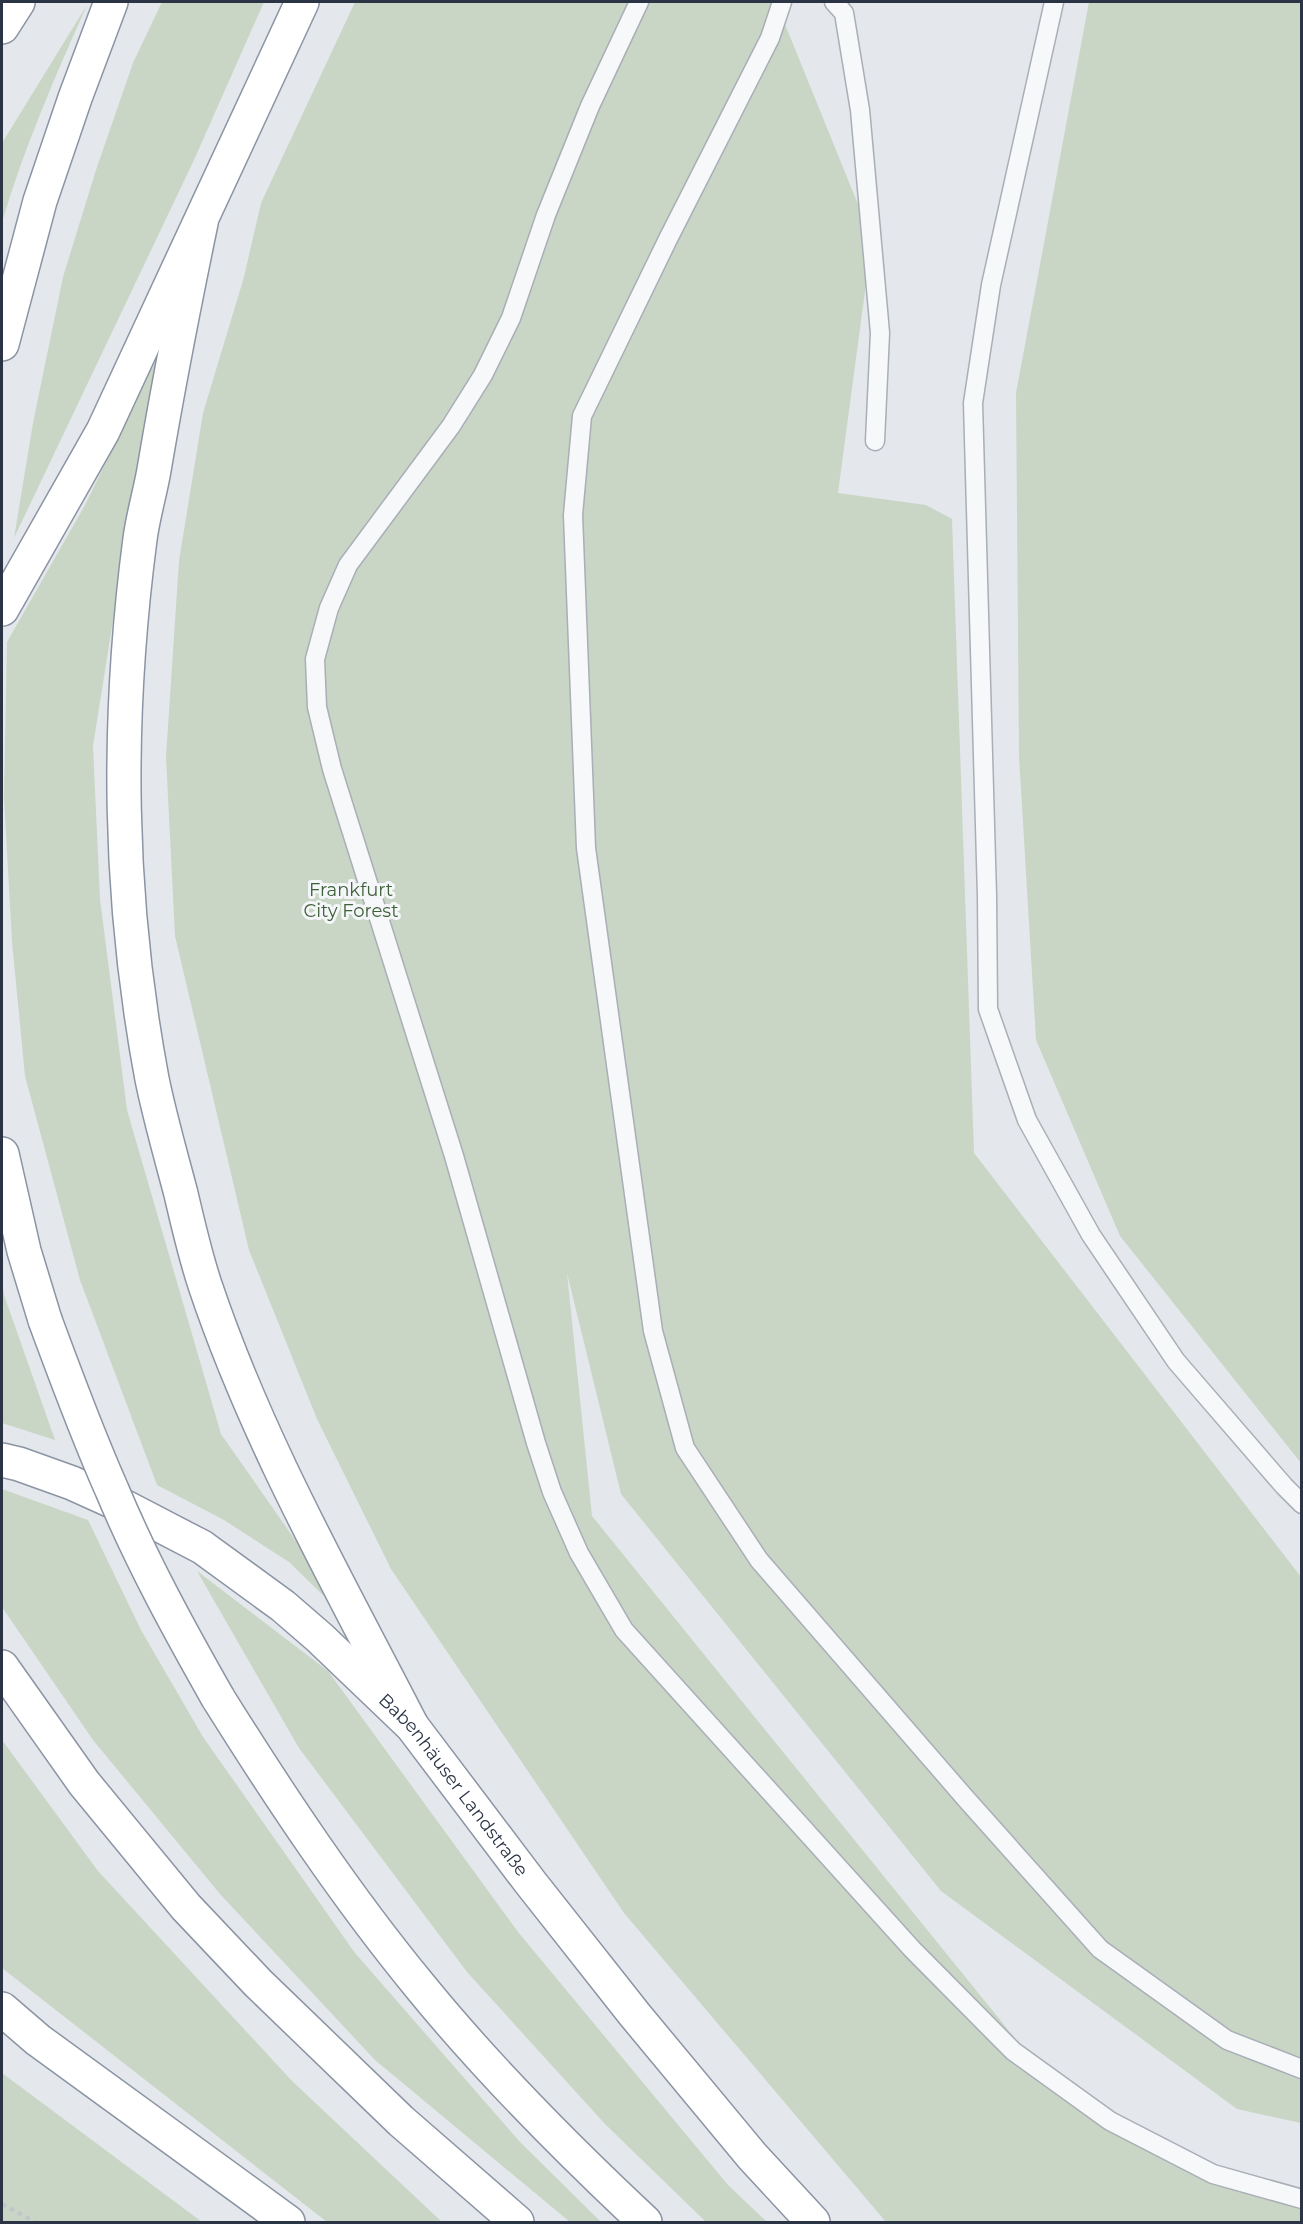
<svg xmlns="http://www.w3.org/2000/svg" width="1303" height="2224" font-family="Montserrat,sans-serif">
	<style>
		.green { fill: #c9d6c5 }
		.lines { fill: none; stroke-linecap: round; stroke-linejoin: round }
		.lane-casing { stroke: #a9aeb7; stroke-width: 21 }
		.highway-casing { stroke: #8b94a3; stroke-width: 36 }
		.path { stroke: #c2c5cb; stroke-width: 4; stroke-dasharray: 4.5 4.5; stroke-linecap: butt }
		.lane { stroke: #f7f8fa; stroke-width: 18 }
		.highway { stroke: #fff; stroke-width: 33 }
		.highway-bridge-casing { stroke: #8b94a3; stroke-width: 36; stroke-linecap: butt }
		.highway-bridge { stroke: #fff; stroke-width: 33 }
		.labels { text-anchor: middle; stroke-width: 6; stroke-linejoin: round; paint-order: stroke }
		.park-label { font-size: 18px; fill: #3f6138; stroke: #f4f6f9 }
		.street-label { font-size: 18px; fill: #2b3445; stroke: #f4f6f9 }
	</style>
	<rect width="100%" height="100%" fill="#e4e7ec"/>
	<g class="green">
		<polygon points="162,2 264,2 194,160 14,538 33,423 63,277 96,170 133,63"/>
		<polygon points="355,2 776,2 872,239 838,493 926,505 952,519 974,1153 1301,1577 1301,2123 1237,2109 941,1891 621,1494 567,1273 592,1516 1035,2063 1184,2164 1301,2191 1301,2222 886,2222 624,1913 391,1569 317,1419 249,1250 175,936 166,757 179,561 203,413 244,277 261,203"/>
		<polygon points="1089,2 1301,2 1301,1463 1120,1236 1036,1040 1019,756 1016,393"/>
		<path d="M 87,5 C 55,76 24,148 2,222 L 2,143 Z"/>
		<polygon points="156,360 162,361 132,501 93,746 100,899 127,1110 221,1434 335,1597 329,1601 289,1562 224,1520 157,1485 80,1280 25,1076 12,942 4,797 7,642 85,505"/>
		<polygon points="2,1280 4,1295 55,1440 2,1423"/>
		<polygon points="2,1489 88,1520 141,1630 203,1737 355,1953 520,2142 601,2222 570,2222 375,2060 220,1894 93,1740 2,1607"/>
		<polygon points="197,1571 328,1671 518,1932 728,2185 767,2222 706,2222 605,2124 467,1972 299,1748"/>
		<polygon points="2,1740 98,1871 292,2081 442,2222 327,2222 2,1968"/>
		<polygon points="2,2073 202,2222 2,2222"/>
	</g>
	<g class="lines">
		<defs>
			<g id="lane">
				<polyline points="639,2 590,106 546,215 511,318 483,375 451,426 348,565 329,608 315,659 317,707 332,769 454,1156 536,1443 552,1492 579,1553 624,1630 912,1949 1013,2051 1110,2121 1213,2174 1302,2199"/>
				<polyline points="782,2 770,38 668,239 582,416 573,515 586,848 653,1331 685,1448 759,1560 967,1800 1100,1949 1227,2040 1302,2069"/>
				<polyline points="834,2 844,13 860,110 880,333 875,441"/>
				<polyline points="1054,2 991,285 973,403 987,896 988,1009 1027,1120 1091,1235 1176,1361 1284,1486 1302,1504"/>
			</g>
			<g id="highway">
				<polyline points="2,27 18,2"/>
				<path d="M 201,223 C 184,305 168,387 154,470 C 150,493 143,516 140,539 C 116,722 118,898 152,1079 C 160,1118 171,1156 181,1194 C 188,1224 195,1255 205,1285 C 257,1440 338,1582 412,1726"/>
				<polyline points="2,344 40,201 75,98 111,2"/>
				<polyline points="2,609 103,431 302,2"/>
				<polyline points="2,1154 24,1251 45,1320"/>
				<path id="s1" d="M 2,1460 L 19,1464 L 72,1483 L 123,1506 L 202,1547 L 283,1606 L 320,1638 L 412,1726 L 530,1882 L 635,2015 L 752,2156 L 813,2222"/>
				<polyline points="2,1667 84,1783 186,1907 258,1983 401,2121 517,2222"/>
				<path d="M 218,1698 C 280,1797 345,1895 419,1985 C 488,2070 566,2148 645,2222"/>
				<polyline points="2,2009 38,2040 288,2222"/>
			</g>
		</defs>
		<use href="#lane" class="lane-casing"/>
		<use href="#highway" class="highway-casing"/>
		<polyline class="path" points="2,2204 35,2222"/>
		<use href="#lane" class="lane"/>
		<use href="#highway" class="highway"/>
		<defs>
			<path id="highway-bridge" d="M 45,1320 C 66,1377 87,1434 112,1490 C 142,1562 180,1631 218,1698"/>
		</defs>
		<use href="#highway-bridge" class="highway-bridge-casing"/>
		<use href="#highway-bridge" class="highway-bridge"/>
	</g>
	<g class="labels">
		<g class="park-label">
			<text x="351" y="896">Frankfurt<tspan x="351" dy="21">City Forest</tspan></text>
		</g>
		<g class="street-label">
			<text dy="6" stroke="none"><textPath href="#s1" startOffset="567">Babenhäuser Landstraße</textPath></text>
		</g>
	</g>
	<rect width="1303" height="2224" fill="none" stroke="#2b3445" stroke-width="6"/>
</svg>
